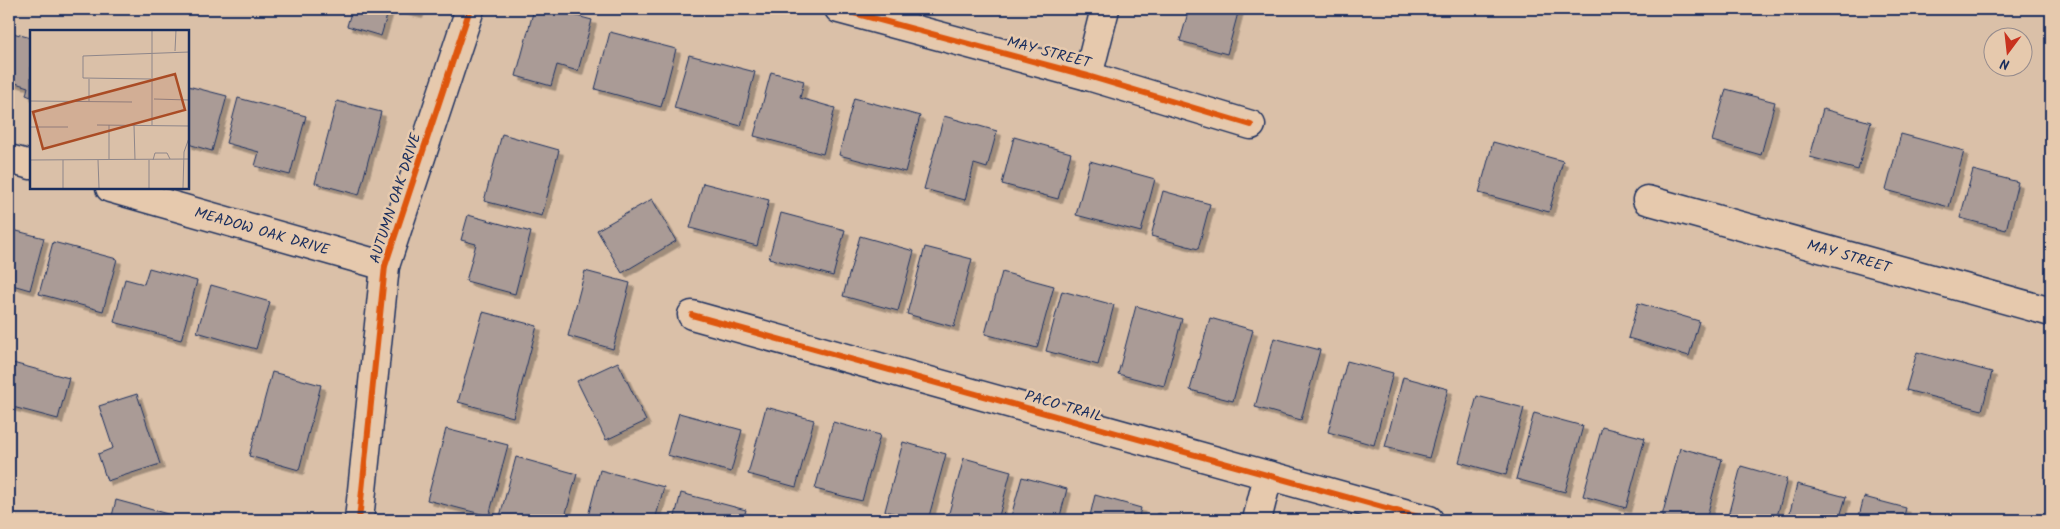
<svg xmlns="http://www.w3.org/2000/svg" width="2060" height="529" font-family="Kalam,sans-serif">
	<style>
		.building { fill: #aa9b96; stroke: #1b2f5e; filter: url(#shadow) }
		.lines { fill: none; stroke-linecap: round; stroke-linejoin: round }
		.minor-casing { stroke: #1b2f5e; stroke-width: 31 }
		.minor { stroke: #e6c9ad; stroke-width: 28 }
		.cycleway-casing { stroke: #e6c9ad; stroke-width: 9 }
		.cycleway { stroke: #de5710; stroke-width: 6 }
		.labels { text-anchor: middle; stroke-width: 5; stroke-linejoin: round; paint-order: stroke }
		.street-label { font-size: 15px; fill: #1b2f5e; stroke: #e6c9ad }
		.inset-road { fill: none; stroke: #8e868a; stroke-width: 1 }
		.view { fill: #aa4c25; fill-opacity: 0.15; stroke: #aa4c25; stroke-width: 2.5 }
		.inset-edge { fill: none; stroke: #1b2f5e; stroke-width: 2.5 }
	</style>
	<defs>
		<filter id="shadow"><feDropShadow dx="4.5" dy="4.5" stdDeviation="0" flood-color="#0004"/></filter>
	</defs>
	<rect width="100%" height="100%" fill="#dac0a8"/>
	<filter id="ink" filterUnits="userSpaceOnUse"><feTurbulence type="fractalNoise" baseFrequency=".02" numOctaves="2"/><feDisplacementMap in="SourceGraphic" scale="10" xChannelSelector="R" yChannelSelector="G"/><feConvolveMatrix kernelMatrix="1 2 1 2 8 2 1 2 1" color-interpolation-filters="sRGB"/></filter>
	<g filter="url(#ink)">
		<g class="building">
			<polygon points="352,9 389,9 381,36 347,26"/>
			<polygon points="397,9 420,9 418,14"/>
			<polygon points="534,9 551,9 592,20 578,71 557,65 551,86 516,76"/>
			<polygon points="1189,9 1239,9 1227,54 1180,41"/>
			<polygon points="9,32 31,38 31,97 26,95 28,87 9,81"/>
			<polygon points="610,32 676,49 661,107 595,89"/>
			<polygon points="689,55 755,72 741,126 674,108"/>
			<polygon points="771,72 804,81 800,98 835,108 823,154 754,136"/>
			<polygon points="188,86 227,96 212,151 188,144"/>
			<polygon points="1726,89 1775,102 1761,155 1712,141"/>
			<polygon points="238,98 306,116 290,175 255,166 259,152 226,143"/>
			<polygon points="854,98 920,116 905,172 839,155"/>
			<polygon points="337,101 381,112 359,195 315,183"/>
			<polygon points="1823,109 1871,122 1858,170 1810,157"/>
			<polygon points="944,116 997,131 987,168 974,164 965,200 924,189"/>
			<polygon points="502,134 559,150 542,216 484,201"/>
			<polygon points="1901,134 1964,151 1949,207 1886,190"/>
			<polygon points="1014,137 1071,153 1058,199 1002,184"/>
			<polygon points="1493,142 1563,161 1549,212 1479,193"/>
			<polygon points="1090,161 1155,179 1141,232 1076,215"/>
			<polygon points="1973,170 2018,182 2006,230 1960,218"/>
			<polygon points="703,183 769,200 757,246 690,228"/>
			<polygon points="1163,191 1210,204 1198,249 1151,236"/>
			<polygon points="652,199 676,241 622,273 597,230"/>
			<polygon points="781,213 845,230 833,276 769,258"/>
			<polygon points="468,215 531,232 515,294 466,281 476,244 461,240"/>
			<polygon points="9,229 44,238 30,290 9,284"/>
			<polygon points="860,236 914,251 898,311 843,296"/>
			<polygon points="53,242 117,259 103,311 39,294"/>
			<polygon points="925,247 972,259 954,327 907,314"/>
			<polygon points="149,268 197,281 181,340 114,322 125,279 144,284"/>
			<polygon points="585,271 630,283 613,349 568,336"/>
			<polygon points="1002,272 1054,286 1037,348 985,334"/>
			<polygon points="211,285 270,302 256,349 197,332"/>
			<polygon points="1062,291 1114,305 1098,365 1046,351"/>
			<polygon points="1638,303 1699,321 1689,356 1628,338"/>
			<polygon points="1136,306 1182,319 1164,386 1118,374"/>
			<polygon points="483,312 537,326 513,417 458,402"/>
			<polygon points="1210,318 1253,330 1233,401 1190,390"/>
			<polygon points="1274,338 1320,350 1301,420 1255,407"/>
			<polygon points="1917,352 1992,372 1982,410 1906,390"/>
			<polygon points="1347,361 1393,373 1374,445 1328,432"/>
			<polygon points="9,362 69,378 58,419 9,406"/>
			<polygon points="618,362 646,421 606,440 577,381"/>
			<polygon points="272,372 321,385 299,470 249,456"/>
			<polygon points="1403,377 1448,389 1429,458 1385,447"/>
			<polygon points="137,394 160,464 107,481 98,454 113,448 99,406"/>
			<polygon points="1477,396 1524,408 1506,475 1459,462"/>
			<polygon points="766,407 814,420 796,487 748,474"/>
			<polygon points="679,413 742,430 731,472 667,455"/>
			<polygon points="1534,413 1583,426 1565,492 1516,479"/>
			<polygon points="833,422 880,435 862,501 815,489"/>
			<polygon points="1602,427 1645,438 1626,508 1583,496"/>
			<polygon points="446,429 508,445 489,516 427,500"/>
			<polygon points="903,442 946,454 928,520 920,520 885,511"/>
			<polygon points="1680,448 1722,459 1706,520 1686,518 1685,520 1661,520"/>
			<polygon points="516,457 577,474 564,520 499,520"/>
			<polygon points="964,458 1011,471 998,520 947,520"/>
			<polygon points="1741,466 1787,479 1776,520 1727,520"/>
			<polygon points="600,470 664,487 655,520 587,520"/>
			<polygon points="1022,477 1067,489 1059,520 1010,520"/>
			<polygon points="1797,484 1846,497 1839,520 1788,520"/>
			<polygon points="681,493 746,510 743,520 674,520"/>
			<polygon points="1095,495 1141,508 1138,520 1089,520"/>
			<polygon points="1864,497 1906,508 1903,520 1858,520"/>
			<polygon points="116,500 175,516 174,520 111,520"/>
			<polygon points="1158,513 1185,520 1156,520"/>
		</g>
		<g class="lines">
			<defs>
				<g id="minor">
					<polyline points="839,9 1088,76 1251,125"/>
					<polyline points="1088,76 1105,9"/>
					<polyline points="9,159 31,165"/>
					<polyline points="110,188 385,266"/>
					<polyline points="1647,200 2051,312"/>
					<polyline points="692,315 1429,520"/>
					<polyline points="359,520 385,266 470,9"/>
					<polyline points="1257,520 1268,476"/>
				</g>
			</defs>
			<use href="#minor" class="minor-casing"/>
			<use href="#minor" class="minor"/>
			<defs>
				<g id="cycleway">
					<polyline points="839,9 1088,76 1251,125"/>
					<polyline points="692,315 1429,520"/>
					<polyline points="359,520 385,266 470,9"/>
				</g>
			</defs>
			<use href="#cycleway" class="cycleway-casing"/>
			<use href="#cycleway" class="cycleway"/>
		</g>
	</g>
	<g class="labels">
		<g class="street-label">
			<text transform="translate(1049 52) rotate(15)" y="5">MAY STREET</text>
			<text transform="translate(395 198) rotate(-72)" y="5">AUTUMN OAK DRIVE</text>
			<text transform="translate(262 231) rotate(16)" y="5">MEADOW OAK DRIVE</text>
			<text transform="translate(1849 256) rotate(16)" y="5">MAY STREET</text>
			<text transform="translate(1064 406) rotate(16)" y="5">PACO TRAIL</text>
		</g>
	</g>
	<g transform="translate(30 30)">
		<rect width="159" height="159" fill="#dac0a8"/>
		<path class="inset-road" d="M 122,0 L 122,95M 145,21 L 146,0M 59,49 L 59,71M 121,49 L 53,48 L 53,26 L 159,22M 124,69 L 159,70M 0,71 L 102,72M 67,95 L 159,96M 79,95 L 79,130M 104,95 L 105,130M 0,97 L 38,97M 0,130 L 159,129M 68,130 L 69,158M 123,130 L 125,123 L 137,123 L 140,129M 33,158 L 33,130M 119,158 L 119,130M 153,158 L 154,122 L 159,108"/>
		<path class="view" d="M 145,44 L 155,80 L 13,119 L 3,82 Z"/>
		<rect width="159" height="159" class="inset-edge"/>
	</g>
	<rect width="2060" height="529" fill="none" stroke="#e6c9ad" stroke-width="30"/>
	<rect x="15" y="15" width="2030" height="499" fill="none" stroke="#1b2f5e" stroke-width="2" filter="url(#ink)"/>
	<g transform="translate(2008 52) rotate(195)"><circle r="24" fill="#e6c9ad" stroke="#958b8d"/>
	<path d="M0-4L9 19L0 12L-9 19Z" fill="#c8321e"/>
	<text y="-8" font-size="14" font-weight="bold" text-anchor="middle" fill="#1b2f5e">N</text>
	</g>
</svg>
